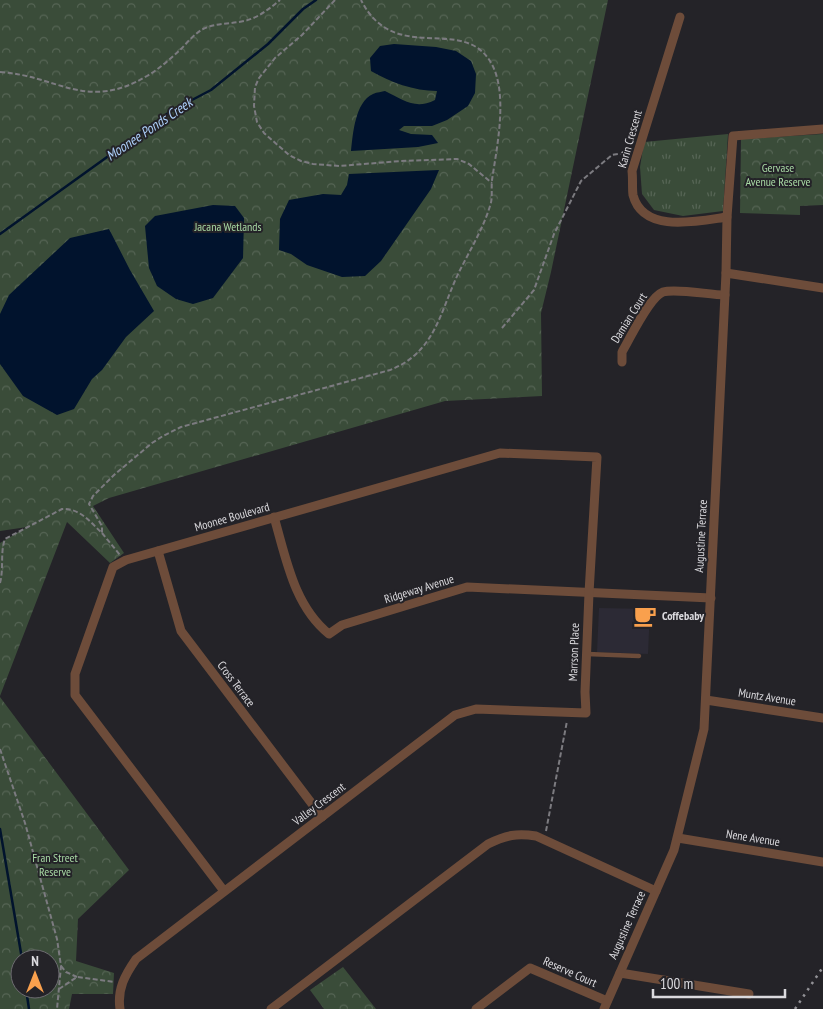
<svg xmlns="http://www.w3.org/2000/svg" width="823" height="1009" font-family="'PT Sans Narrow',sans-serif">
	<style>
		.built { fill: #2c2a35 }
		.grass { fill: url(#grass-tufts) }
		.park { fill: url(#park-crowns); fill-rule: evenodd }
		.water { fill: #01132d }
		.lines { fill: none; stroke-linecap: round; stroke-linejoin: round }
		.stream { stroke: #01132d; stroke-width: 2.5 }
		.path { stroke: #7c7b80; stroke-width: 2; stroke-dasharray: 5 2.5; stroke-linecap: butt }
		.lane { stroke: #6d4c3a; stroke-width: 4.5 }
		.street { stroke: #6d4c3a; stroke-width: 9 }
		.rail { stroke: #929196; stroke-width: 2.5; stroke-dasharray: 2.5 5; stroke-linecap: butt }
		.labels { text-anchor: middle; stroke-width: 4; stroke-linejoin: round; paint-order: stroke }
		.street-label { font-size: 12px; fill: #dbdade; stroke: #242328 }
		.park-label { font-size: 12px; fill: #a8d9a4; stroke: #242328 }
		.poi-label { font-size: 12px; font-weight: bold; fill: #dbdade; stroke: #242328; text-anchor: start }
		.water-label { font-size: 14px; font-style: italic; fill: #adcffa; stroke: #242328 }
	</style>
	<defs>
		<pattern id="grass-tufts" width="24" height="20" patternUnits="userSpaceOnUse" patternTransform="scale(1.25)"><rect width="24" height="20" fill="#3a4c39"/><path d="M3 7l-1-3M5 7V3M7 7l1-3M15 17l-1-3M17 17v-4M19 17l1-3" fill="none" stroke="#566555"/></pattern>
		<pattern id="park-crowns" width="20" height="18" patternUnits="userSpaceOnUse" patternTransform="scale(1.25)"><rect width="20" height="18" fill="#3a4c39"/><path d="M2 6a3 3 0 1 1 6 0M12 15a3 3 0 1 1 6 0" fill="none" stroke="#566555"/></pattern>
	</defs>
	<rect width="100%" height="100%" fill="#242328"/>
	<polygon class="built" points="599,608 650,609 648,654 597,652"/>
	<polygon class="grass" points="728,134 723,211 683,216 654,210 642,194 640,167 644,142"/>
	<g class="park">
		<polygon points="0,0 608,0 551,272 541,313 542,396 445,401 109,498 93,506 124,553 110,563 67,522 0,696 0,543 27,527 0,531"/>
		<polygon points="823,134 823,205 800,206 800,215 740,213 741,139"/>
		<path d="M 0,697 L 129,870 L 78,919 L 76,961 L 114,973 L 113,994 L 72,994 L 69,1009 L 0,1009 ZM 20,959 L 50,959 L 50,989 L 20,989 Z"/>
		<polygon points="343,967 376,1009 324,1009 310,990"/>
	</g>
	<g class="water">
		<path d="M 394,44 L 436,47 L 456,51 L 471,61 L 476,74 L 475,93 L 468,106 L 447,120 L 432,126 L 404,126 L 399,130 L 411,134 L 432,135 L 438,143 L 418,147 L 351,151 C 353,134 355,102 373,94 C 377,92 382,92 385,91 C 404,100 415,110 435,100 L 437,91 C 414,91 390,82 371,71 L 370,58 L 380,46 Z"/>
		<polygon points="439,170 431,189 381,261 365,276 342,277 307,265 291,254 279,250 280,219 289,200 323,194 341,195 347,185 349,174"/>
		<polygon points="213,205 235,206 244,218 243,258 213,298 193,304 176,299 157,286 149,268 145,226 155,216"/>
		<polygon points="109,229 130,270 154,311 126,337 102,370 92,379 74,409 57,415 23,396 0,364 0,314 9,295 70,238"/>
	</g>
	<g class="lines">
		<g class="stream">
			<polyline points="0,234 171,111 211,90 268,44 303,9 316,0"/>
			<polyline points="0,829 22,959"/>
			<polyline points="26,989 29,1009"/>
		</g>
		<g class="path">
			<polyline points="335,0 302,35 275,58 259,78 255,87 254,106 257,122 264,133 289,155 301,161 313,164 339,166 401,161 457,159 469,164 492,183"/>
			<path d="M 0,72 C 59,76 86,112 147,76 C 159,69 170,59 180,50 C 187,43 194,34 203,29 C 216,23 230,24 244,21 C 258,18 269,9 280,0"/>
			<polyline points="502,328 534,290 554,234 581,181 612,155 629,152"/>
			<polyline points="102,533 120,555"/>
			<path d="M 0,583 C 4,568 0,552 5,539 L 62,509 C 80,508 90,522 102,533 L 102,526 L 89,504 L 93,496 L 114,475 L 152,443 L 163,436 L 181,427 L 390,370 C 436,352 440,311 459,272 C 470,250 483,229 490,206 C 493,198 491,189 492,180 C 497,146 509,91 490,61 C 461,15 394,66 361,0"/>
			<polyline points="0,749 25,823 57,939 61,966 57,1009"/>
			<polyline points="546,831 567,721"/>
			<polyline points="61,966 66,972 77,977"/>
			<polyline points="59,989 77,977 115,982"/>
		</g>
		<polyline class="lane" points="587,654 639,656"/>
		<g class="street">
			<path d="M 680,17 L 632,171 C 633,178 632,188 633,195 C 643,234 698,221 727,217"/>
			<polyline points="726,273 823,288"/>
			<path d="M 622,362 L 622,352 C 630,339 649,297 663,292 C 676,288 710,295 725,295"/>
			<path d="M 274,517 C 286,558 294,606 329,634 L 342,625 L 467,587 L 711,598"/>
			<polyline points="158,551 181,631 322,817"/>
			<polyline points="706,700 823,718"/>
			<polyline points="678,838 823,862"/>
			<polyline points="620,973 749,994"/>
			<path d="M 120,1009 C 117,989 125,975 136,959 L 455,715 L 476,709 L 586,713 L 585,692 L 589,593 L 597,457 L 500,453 L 126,560 L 113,567 L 75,674 L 75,695 L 224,891"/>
			<path d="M 271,1009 L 488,844 C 506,835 517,833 536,836 L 656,891"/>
			<polyline points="476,1009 530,968 607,1001"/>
			<polyline points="604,1009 674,850 704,729 726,273 727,217 733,136 823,129"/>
		</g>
		<polyline class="rail" points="795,1009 823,967"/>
	</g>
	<defs>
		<symbol id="cafe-bare" viewBox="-9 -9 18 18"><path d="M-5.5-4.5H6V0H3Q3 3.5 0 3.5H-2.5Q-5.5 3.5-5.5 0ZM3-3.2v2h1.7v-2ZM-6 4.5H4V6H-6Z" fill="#f9a04d" stroke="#242328" stroke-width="2.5" paint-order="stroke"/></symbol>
	</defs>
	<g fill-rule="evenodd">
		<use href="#cafe-bare" x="629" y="600" width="32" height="32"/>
	</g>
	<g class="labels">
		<g class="street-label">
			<text transform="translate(630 139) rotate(-74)" y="4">Karin Crescent</text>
			<text transform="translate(629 318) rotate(-58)" y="4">Damian Court</text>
			<text transform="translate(232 517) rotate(-16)" y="4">Moonee Boulevard</text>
			<text transform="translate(701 536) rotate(-87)" y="4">Augustine Terrace</text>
			<text transform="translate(419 589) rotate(-17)" y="4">Ridgeway Avenue</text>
			<text transform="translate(574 652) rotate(-88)" y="4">Marrson Place</text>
			<text transform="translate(236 684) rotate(53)" y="4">Cross Terrace</text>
			<text transform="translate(767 697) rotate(9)" y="4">Muntz Avenue</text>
			<text transform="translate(319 804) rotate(-37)" y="4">Valley Crescent</text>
			<text transform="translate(753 838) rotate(9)" y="4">Nene Avenue</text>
			<text transform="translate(627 925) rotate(-66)" y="4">Augustine Terrace</text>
			<text transform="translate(570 972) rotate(24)" y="4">Reserve Court</text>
		</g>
		<g class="park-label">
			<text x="778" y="172">Gervase<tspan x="778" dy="14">Avenue Reserve</tspan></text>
			<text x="228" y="231">Jacana Wetlands</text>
			<text x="55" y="862">Fran Street<tspan x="55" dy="14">Reserve</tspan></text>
		</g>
		<g class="poi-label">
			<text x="662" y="620">Coffebaby</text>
		</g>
		<g class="water-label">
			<text transform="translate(149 129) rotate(-34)" y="5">Moonee Ponds Creek</text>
		</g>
	</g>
	<g transform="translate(35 974)"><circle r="24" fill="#242328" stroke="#6d6c71"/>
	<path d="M0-4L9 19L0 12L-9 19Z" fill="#f9a04d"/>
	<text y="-8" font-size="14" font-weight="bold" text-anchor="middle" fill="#dbdade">N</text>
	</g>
	<path d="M653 989v8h132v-8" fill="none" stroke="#dbdade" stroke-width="2.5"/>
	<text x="660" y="989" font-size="15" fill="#dbdade" stroke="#242328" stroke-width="4" paint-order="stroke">100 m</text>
</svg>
